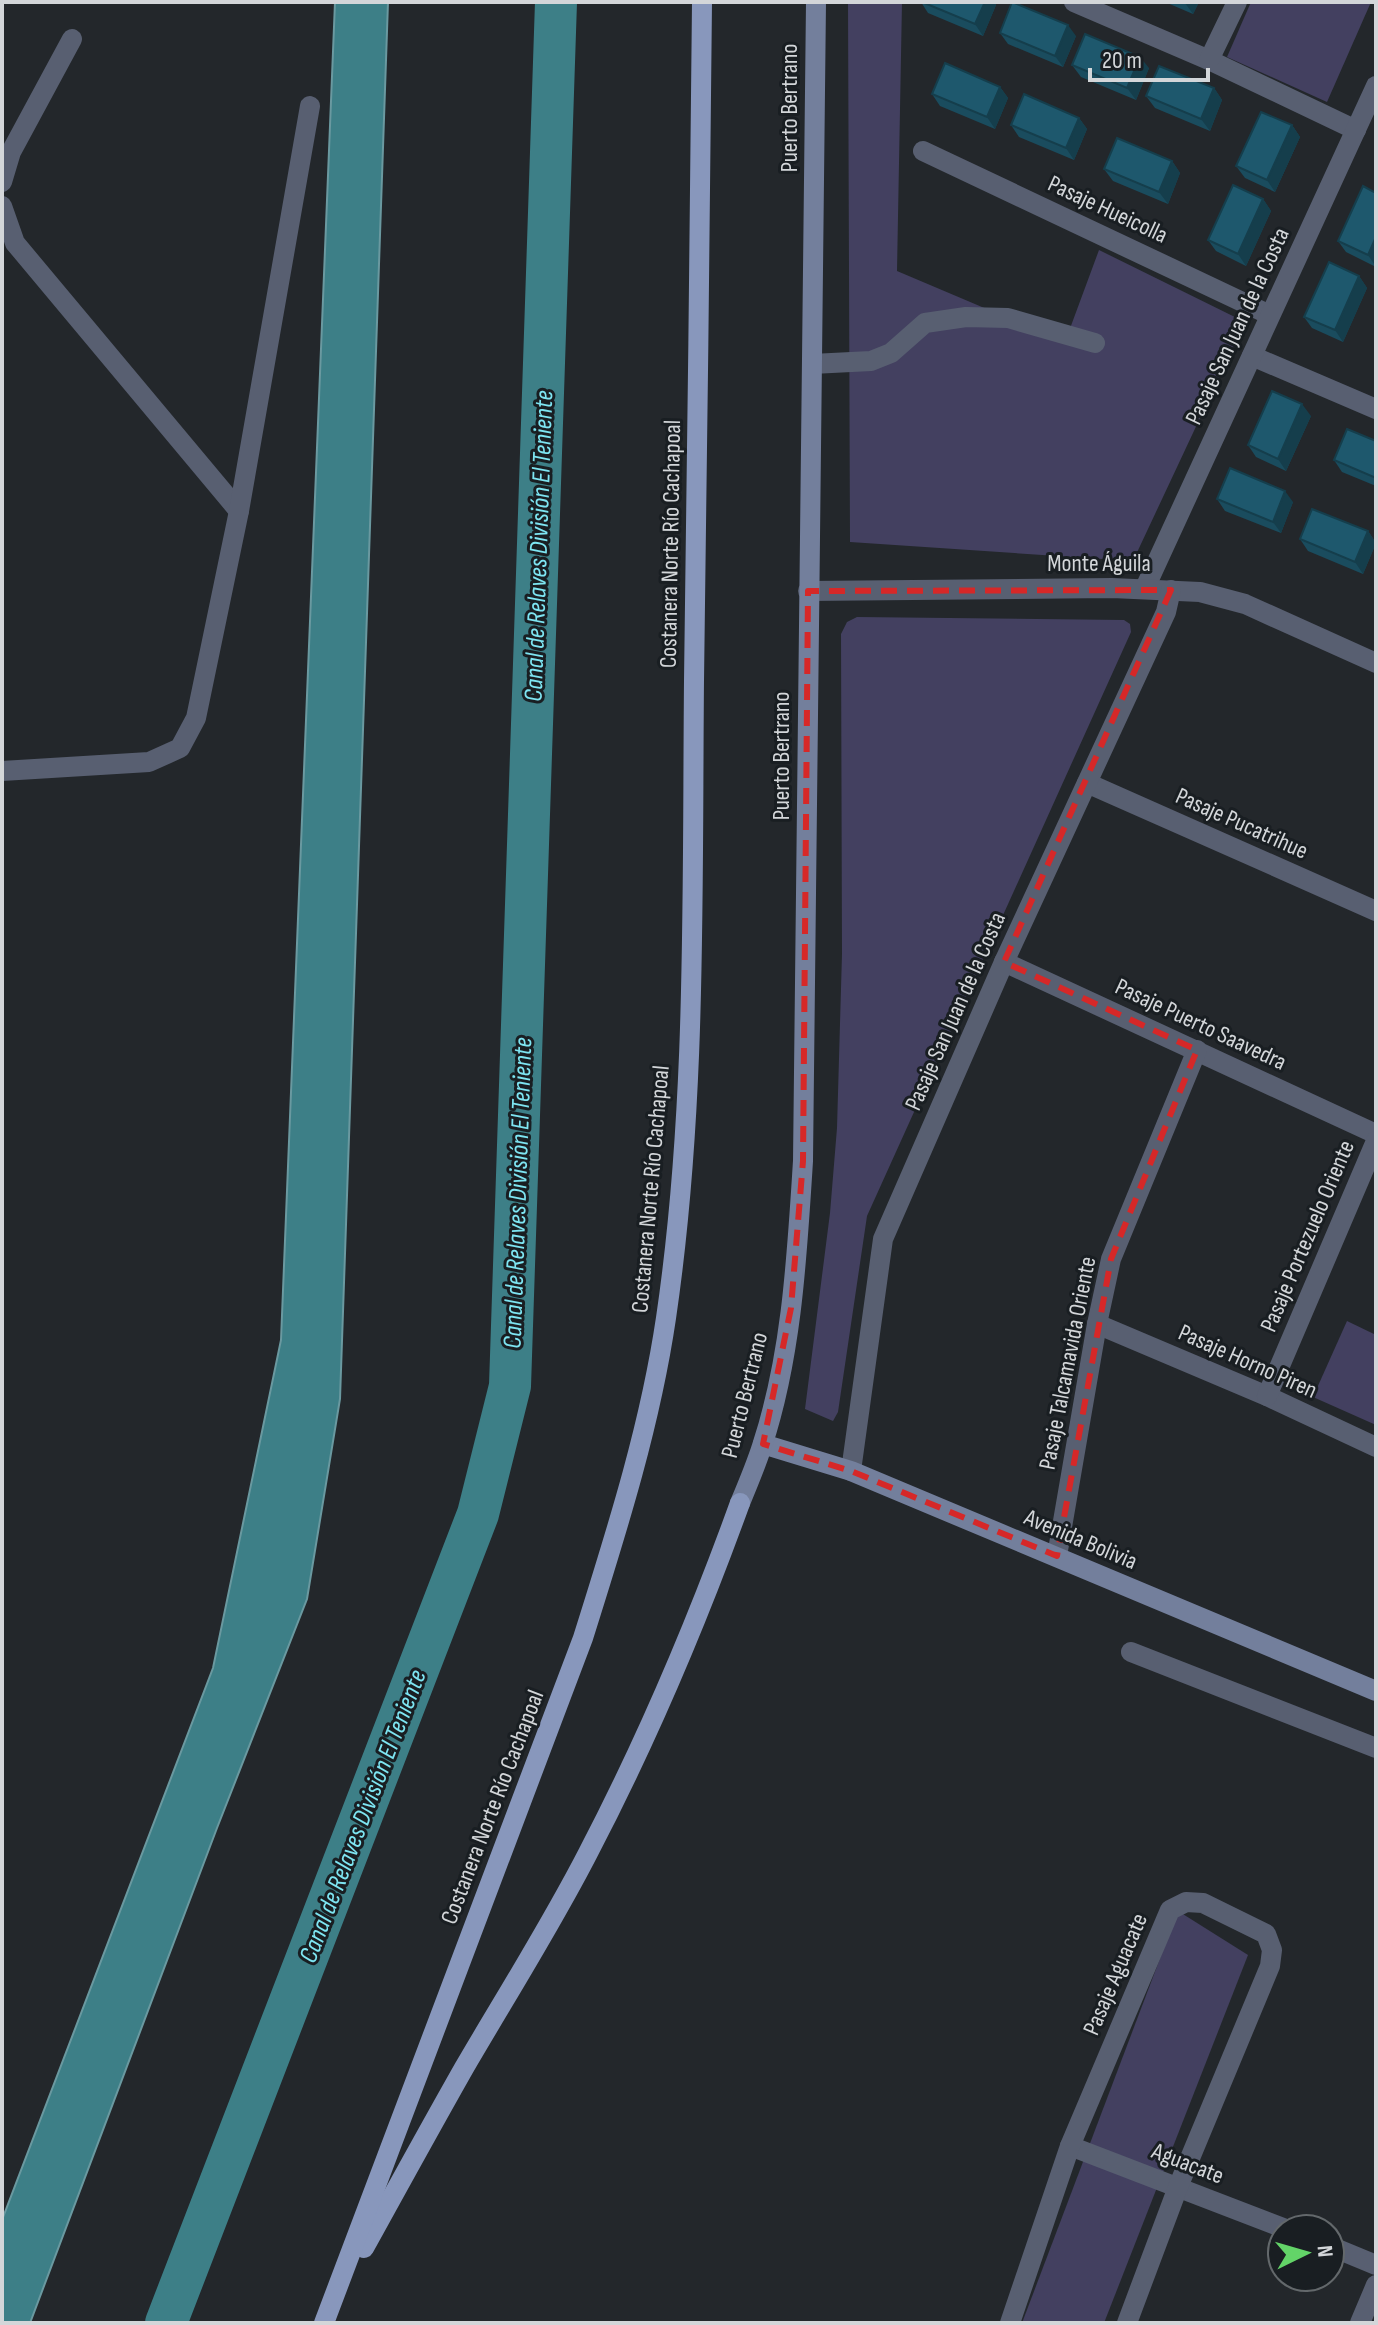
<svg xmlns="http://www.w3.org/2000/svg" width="1378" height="2325" font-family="'Sofia Sans Condensed',sans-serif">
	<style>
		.green { fill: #434060 }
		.water { fill: #3d7f87; stroke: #6a99a0; stroke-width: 2 }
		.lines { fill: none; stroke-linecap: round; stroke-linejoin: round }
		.canal { stroke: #3d7f87; stroke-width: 42 }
		.lane { stroke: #585f71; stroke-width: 20 }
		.street { stroke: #585f71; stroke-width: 20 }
		.secondary { stroke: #737f9c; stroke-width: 20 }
		.primary { stroke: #8897bc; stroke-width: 20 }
		.wall { fill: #1a4c5e }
		.shaded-wall { fill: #153e4c }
		.building { fill: #1e586d; stroke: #153e4c; stroke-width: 2 }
		.marked { fill: none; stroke: #d62828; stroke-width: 6; stroke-dasharray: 16 10; stroke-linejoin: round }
		.labels { text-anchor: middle; stroke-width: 6; stroke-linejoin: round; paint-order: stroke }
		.street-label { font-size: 24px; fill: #d3d6d9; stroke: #191e22 }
		.water-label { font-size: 26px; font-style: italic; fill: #7ee5f2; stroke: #191e22 }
	</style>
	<rect width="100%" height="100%" fill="#23272b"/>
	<g class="green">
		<polygon points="848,2 902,2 897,271 1065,342 1099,250 1245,322 1133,561 850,542"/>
		<polygon points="1251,2 1371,2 1327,102 1227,57"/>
		<polygon points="857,617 1124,620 1130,624 1131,632 867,1216 838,1412 833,1421 805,1409 830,1213 837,1128 842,954 841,634 847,622"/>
		<polygon points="1347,1321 1376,1335 1376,1425 1313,1397"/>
		<polygon points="1178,1911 1248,1955 1104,2323 1022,2323"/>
	</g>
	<polygon class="water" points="335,2 388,2 340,1399 307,1599 217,1828 30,2323 2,2323 2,2220 213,1668 281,1340"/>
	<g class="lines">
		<polyline class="canal" points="166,2323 478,1514 510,1386 556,2"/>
		<g class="lane">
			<polyline points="2,182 11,152 72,39"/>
			<polyline points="2,206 15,243 239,511"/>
			<polyline points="812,364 871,361 891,353 925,323 966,317 1008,318 1095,343"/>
		</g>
		<g class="street">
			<polyline points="1074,2 1209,60 1356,130"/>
			<polyline points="1209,60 1237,2"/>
			<polyline points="923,151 1270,315"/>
			<polyline points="1252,356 1376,409"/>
			<polyline points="1145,588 1376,86"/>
			<polyline points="808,591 1112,588 1200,592 1245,604 1376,663"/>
			<polyline points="2,771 149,762 180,748 196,718 239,511 310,106"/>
			<polyline points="1087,783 1376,911"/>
			<polyline points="1004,962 1376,1134"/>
			<polyline points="1097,1324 1267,1396 1376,1447"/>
			<polyline points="1267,1396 1376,1141"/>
			<polyline points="851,1471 883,1239 1004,962 1166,612 1171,590"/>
			<polyline points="1057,1556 1097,1324 1111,1259 1197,1050"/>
			<polyline points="1131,1652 1376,1748"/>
			<polyline points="1070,2146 1286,2229"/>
			<polyline points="1330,2246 1376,2265"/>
			<polyline points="1010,2323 1070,2146 1170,1910 1186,1902 1203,1903 1266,1934 1272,1950 1270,1966 1178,2187 1127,2323"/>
			<polyline points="1360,2323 1376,2285"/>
		</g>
		<g class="secondary">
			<polyline points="763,1444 851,1471 1376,1691"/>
			<path d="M 740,1503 C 748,1484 756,1465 762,1446 C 792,1355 797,1255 803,1161 L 816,2"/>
		</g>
		<g class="primary">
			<path d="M 364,2248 C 397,2188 430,2128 464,2068 C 506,1996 550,1927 588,1853 C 647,1740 697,1622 740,1503"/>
			<path d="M 324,2323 L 583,1638 C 616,1533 650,1427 666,1318 C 697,1107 692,893 694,681 C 697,455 700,228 702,2"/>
		</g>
	</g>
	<g class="wall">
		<polygon points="921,2 994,2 996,5 983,36 928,13"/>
		<polygon points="1165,2 1199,2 1193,14"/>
		<polygon points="1000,33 1076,36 1063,67 1008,44"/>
		<polygon points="1072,65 1149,68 1136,100 1081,77"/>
		<polygon points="1000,87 1008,98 995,129 940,106 932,94"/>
		<polygon points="1214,88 1222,100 1210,131 1155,108 1146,96"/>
		<polygon points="1079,118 1087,129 1074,160 1019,137 1011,125"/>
		<polygon points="1292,125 1300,137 1275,192 1245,178 1236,166"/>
		<polygon points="1172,161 1180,173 1168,204 1113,181 1104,169"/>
		<polygon points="1376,193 1376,267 1346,252 1338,241"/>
		<polygon points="1263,199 1271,211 1246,266 1216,251 1208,240"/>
		<polygon points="1359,276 1367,288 1343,342 1312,328 1304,317"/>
		<polygon points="1311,416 1286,471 1256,457 1248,445"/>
		<polygon points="1376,441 1376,486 1342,472 1334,460"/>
		<polygon points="1217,499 1293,502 1281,533 1225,511"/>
		<polygon points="1368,531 1376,543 1363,574 1308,551 1300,539"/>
	</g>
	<g class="shaded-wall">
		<polygon points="985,2 994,2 996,5 983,36 975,24"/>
		<polygon points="1185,2 1199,2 1193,14 1185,3"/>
		<polygon points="1068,25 1076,36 1063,67 1055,56"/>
		<polygon points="1140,57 1149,68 1136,100 1127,88"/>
		<polygon points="1000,87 1008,98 995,129 987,117"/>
		<polygon points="1214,88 1222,100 1210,131 1201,119"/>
		<polygon points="1079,118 1087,129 1074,160 1066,148"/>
		<polygon points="1292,125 1300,137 1275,192 1267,180"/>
		<polygon points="1172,161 1180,173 1168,204 1159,192"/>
		<polygon points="1263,199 1271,211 1246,266 1238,254"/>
		<polygon points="1376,237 1376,267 1368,255"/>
		<polygon points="1359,276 1367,288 1343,342 1335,330"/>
		<polygon points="1302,404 1311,416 1286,471 1278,459"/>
		<polygon points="1285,491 1293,502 1281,533 1273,522"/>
		<polygon points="1368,531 1376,543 1363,574 1355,562"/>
	</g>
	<g class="building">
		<polygon points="922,2 985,2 975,24"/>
		<polygon points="1012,2 1068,25 1055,56 1000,33"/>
		<polygon points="1085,34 1140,57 1127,88 1072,65"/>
		<polygon points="945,63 1000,87 987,117 932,94"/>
		<polygon points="1159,66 1214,88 1201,119 1146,96"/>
		<polygon points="1024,94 1079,118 1066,148 1011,125"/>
		<polygon points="1261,112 1292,125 1267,180 1236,166"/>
		<polygon points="1117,138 1172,161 1159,192 1104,169"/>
		<polygon points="1233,185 1263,199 1238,254 1208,240"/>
		<polygon points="1363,186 1376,193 1376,237 1368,255 1338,241"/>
		<polygon points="1329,262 1359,276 1335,330 1304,317"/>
		<polygon points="1272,391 1302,404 1278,459 1248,445"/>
		<polygon points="1347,429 1376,441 1376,478 1334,460"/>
		<polygon points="1230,468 1285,491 1273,522 1217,499"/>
		<polygon points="1312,509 1368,531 1355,562 1300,539"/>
	</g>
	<path class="marked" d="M 1171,590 L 1004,962 L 1197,1050 L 1111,1259 L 1057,1556 L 851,1471 L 763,1444 L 791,1308 L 803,1161 L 808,591 Z"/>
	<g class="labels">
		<g class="street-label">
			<text transform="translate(789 108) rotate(-90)" y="8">Puerto Bertrano</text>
			<text transform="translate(1108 209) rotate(25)" y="8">Pasaje Hueicolla</text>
			<text transform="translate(1237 326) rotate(-65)" y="8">Pasaje San Juan de la Costa</text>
			<text transform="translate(670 544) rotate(-89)" y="8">Costanera Norte Río Cachapoal</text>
			<text x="1099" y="571">Monte Águila</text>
			<text transform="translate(781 756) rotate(-90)" y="8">Puerto Bertrano</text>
			<text transform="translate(1242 823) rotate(24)" y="8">Pasaje Pucatrihue</text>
			<text transform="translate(955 1011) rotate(-66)" y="8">Pasaje San Juan de la Costa</text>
			<text transform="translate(1201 1024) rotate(25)" y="8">Pasaje Puerto Saavedra</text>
			<text transform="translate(650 1189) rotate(-85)" y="8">Costanera Norte Río Cachapoal</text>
			<text transform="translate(1307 1236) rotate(-67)" y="8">Pasaje Portezuelo Oriente</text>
			<text transform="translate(1248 1361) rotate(24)" y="8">Pasaje Horno Piren</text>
			<text transform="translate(1067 1363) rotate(-79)" y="8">Pasaje Talcamavida Oriente</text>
			<text transform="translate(744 1395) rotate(-76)" y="8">Puerto Bertrano</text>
			<text transform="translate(1081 1539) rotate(23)" y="8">Avenida Bolivia</text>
			<text transform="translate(492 1807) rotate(-69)" y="8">Costanera Norte Río Cachapoal</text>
			<text transform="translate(1115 1974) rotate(-67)" y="8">Pasaje Aguacate</text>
			<text transform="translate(1188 2163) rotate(21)" y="8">Aguacate</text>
		</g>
		<g class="water-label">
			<text transform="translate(538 546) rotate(-88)" y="9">Canal de Relaves División El Teniente</text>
			<text transform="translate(517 1193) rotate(-88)" y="9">Canal de Relaves División El Teniente</text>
			<text transform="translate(362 1816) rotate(-69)" y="9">Canal de Relaves División El Teniente</text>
		</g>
	</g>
	<rect width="1378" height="2325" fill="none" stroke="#d3d6d9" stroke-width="8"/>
	<g transform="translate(1306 2253) rotate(85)"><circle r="38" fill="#191e22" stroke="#63686b" stroke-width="2"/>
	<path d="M0-6L14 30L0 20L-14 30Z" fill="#63d468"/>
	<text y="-12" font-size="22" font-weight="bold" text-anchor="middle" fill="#d3d6d9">N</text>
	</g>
	<path d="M1090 68v12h118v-12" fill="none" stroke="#d3d6d9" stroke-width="4"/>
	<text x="1102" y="68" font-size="24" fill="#d3d6d9" stroke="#191e22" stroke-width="6" paint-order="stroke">20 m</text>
</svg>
